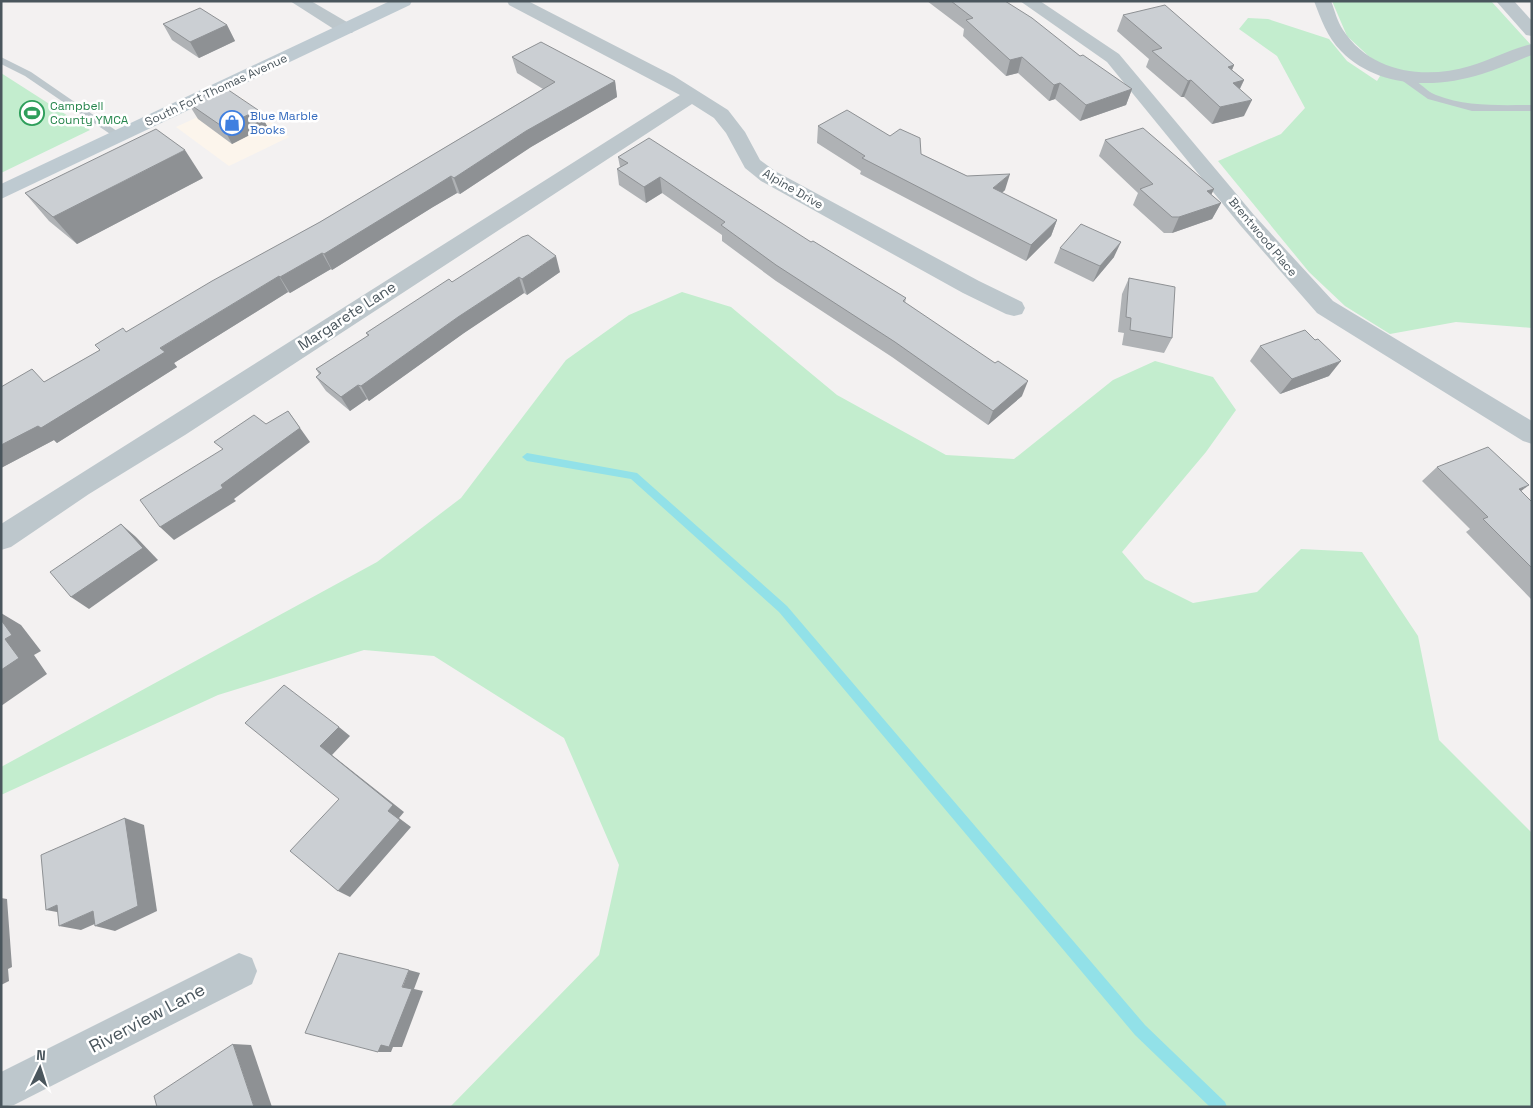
<svg xmlns="http://www.w3.org/2000/svg" width="1533" height="1108" font-family="'Space Grotesk',sans-serif">
	<style>
		.commercial { fill: #fcf5ec }
		.green { fill: #c3edce }
		.lines { fill: none; stroke-linecap: round; stroke-linejoin: round }
		.stream { fill: #92e1e8; fill-rule: evenodd }
		.service { fill: #bdc7cc; fill-rule: evenodd }
		.minor { fill: #bdc7cc; fill-rule: evenodd }
		.tertiary { fill: #bdc7cc; fill-rule: evenodd }
		.secondary { fill: #becad1; fill-rule: evenodd }
		.wall { fill: #afb2b5 }
		.shaded-wall { fill: #8e9194 }
		.building { fill: #cbcfd3; stroke: #8e9194 }
		.labels { text-anchor: middle; stroke-width: 5; stroke-linejoin: round; paint-order: stroke }
		.far-street-label { font-size: 12px; fill: #4a565d; stroke: #fff }
		.far-leisure-label { font-size: 12px; fill: #27864d; stroke: #fff; text-anchor: start }
		.far-shop-label { font-size: 12px; fill: #366cbe; stroke: #fff; text-anchor: start }
		.street-label { font-size: 15px; fill: #4a565d; stroke: #fff }
		.near-street-label { font-size: 18px; fill: #4a565d; stroke: #fff }
	</style>
	<rect width="100%" height="100%" fill="#f3f1f1"/>
	<polygon class="commercial" points="241,97 289,137 229,166 176,127"/>
	<g class="green">
		<polygon points="1332,1 1491,1 1532,46 1532,328 1456,322 1390,334 1345,306 1309,272 1218,161 1281,134 1305,108 1277,56 1239,29 1248,18 1268,19 1329,39 1347,61 1377,81 1385,68 1376,63 1347,36"/>
		<polygon points="1,73 90,130 1,173"/>
		<polygon points="682,292 731,307 837,395 946,455 1014,459 1113,380 1155,361 1213,377 1236,410 1206,452 1122,552 1145,579 1193,603 1257,592 1301,549 1362,552 1418,636 1439,740 1532,833 1532,1107 450,1107 599,955 619,865 564,738 434,656 364,650 218,695 1,795 1,767 377,562 461,498 566,360 629,315"/>
	</g>
	<g class="lines">
		<polygon class="stream" points="527,453 637,473 787,606 1145,1025 1225,1102 1227,1107 1210,1107 1135,1035 779,612 631,479 527,461 522,457"/>
		<g class="service">
			<polygon points="1,57 31,72 124,136 116,138 25,76 1,64"/>
			<path d="M 1400,75 C 1413,73 1424,91 1436,95 C 1467,107 1499,105 1532,105 L 1532,111 L 1472,111 L 1428,99 L 1400,79 Z"/>
		</g>
		<g class="minor">
			<polygon points="290,1 311,1 352,25 355,29 352,33 340,33"/>
			<polygon points="507,1 528,1 674,76 728,110 745,132 760,160 775,171 979,281 1022,302 1025,308 1022,314 1014,316 1006,314 963,293 761,181 745,168 726,133 714,118 692,104 185,435 89,494 11,547 1,550 1,524 680,95 509,5"/>
			<polygon points="1020,1 1040,1 1119,54 1254,215 1333,301 1532,421 1532,444 1523,441 1317,313 1240,225 1107,62"/>
			<path d="M 1314,1 L 1331,1 C 1335,11 1337,21 1343,30 C 1370,72 1424,80 1470,66 C 1491,60 1510,49 1532,44 L 1532,55 C 1515,61 1499,69 1482,74 C 1435,89 1377,88 1341,51 C 1327,37 1321,19 1314,1 Z"/>
			<polygon points="239,953 252,958 257,971 252,984 14,1105 1,1107 1,1072"/>
		</g>
		<polygon class="tertiary" points="1496,1 1514,1 1532,21 1532,36 1526,35"/>
		<polygon class="secondary" points="390,1 412,1 410,5 1,199 1,184"/>
	</g>
	<g class="wall">
		<polygon points="927,1 1005,1 1080,56 1132,89 1126,105 1080,121 1055,99 1049,101 1018,73 1006,76 963,36 964,29"/>
		<polygon points="1123,15 1234,65 1232,70 1244,80 1240,89 1244,116 1212,124 1184,97 1181,97 1146,67 1149,59 1117,31"/>
		<polygon points="163,24 227,25 235,41 199,58 172,40"/>
		<polygon points="512,57 615,81 617,97 531,147 460,194 457,193 433,207 332,270 331,269 290,293 288,292 174,363 177,367 57,443 54,440 1,468 1,387 44,382 100,350 95,345 126,332 320,222 543,89 517,73"/>
		<polygon points="188,103 258,110 267,126 232,144 198,119"/>
		<polygon points="818,126 890,136 921,154 967,176 1005,190 1002,193 1057,220 1051,236 1026,261 860,174 861,171 817,143"/>
		<polygon points="1105,140 1214,189 1211,195 1221,203 1212,219 1172,233 1164,233 1133,205 1138,193 1099,156"/>
		<polygon points="618,157 811,242 906,298 905,303 1022,396 988,425 892,357 776,281 722,241 722,235 662,193 646,203 619,185 617,169 620,167"/>
		<polygon points="203,178 77,244 49,221 25,193"/>
		<polygon points="1060,248 1114,257 1093,282 1054,263"/>
		<polygon points="560,272 527,295 524,293 464,333 369,401 367,399 350,411 326,391 316,377 319,374 316,369 368,336 366,333 452,282"/>
		<polygon points="1129,278 1172,338 1164,353 1122,345 1124,333 1118,332 1122,294"/>
		<polygon points="1260,346 1329,376 1280,394 1250,361"/>
		<polygon points="1437,467 1521,491 1532,502 1532,600 1466,532 1470,529 1422,481"/>
	</g>
	<g class="shaded-wall">
		<polygon points="227,25 235,41 199,58 190,42"/>
		<polygon points="1022,57 1018,73 1006,76 1010,60"/>
		<polygon points="1234,65 1227,81 1228,67"/>
		<polygon points="1191,80 1184,97 1181,97 1188,81"/>
		<polygon points="1244,80 1236,96 1233,83"/>
		<polygon points="615,81 617,97 531,147 460,194 454,178 526,131"/>
		<polygon points="1060,83 1055,99 1049,101 1054,85"/>
		<polygon points="1132,89 1126,105 1080,121 1086,105"/>
		<polygon points="1252,100 1244,116 1212,124 1220,107"/>
		<polygon points="258,110 267,126 232,144 223,127"/>
		<polygon points="185,150 203,178 77,244 53,217"/>
		<polygon points="1010,174 1005,190 988,204 993,188"/>
		<polygon points="451,176 457,193 433,207 332,270 324,254 427,191"/>
		<polygon points="660,177 662,193 646,203 644,187"/>
		<polygon points="1214,189 1206,205 1207,191"/>
		<polygon points="1221,203 1212,219 1172,233 1179,217"/>
		<polygon points="1057,220 1051,236 1026,261 1031,245"/>
		<polygon points="1121,242 1114,257 1093,282 1100,266"/>
		<polygon points="322,253 331,269 290,293 280,277"/>
		<polygon points="556,256 560,272 527,295 522,279"/>
		<polygon points="279,276 288,292 174,363 177,367 57,443 54,440 1,468 1,445"/>
		<polygon points="519,277 524,293 464,333 369,401 361,386 458,317"/>
		<polygon points="1341,361 1329,376 1280,394 1292,379"/>
		<polygon points="1028,381 1022,396 988,425 993,411"/>
		<polygon points="358,385 367,399 350,411 341,397"/>
		<polygon points="288,411 310,442 234,499 236,501 174,540 160,527 221,485"/>
		<polygon points="1529,485 1511,499 1519,489"/>
		<polygon points="121,524 136,537 158,560 89,609 71,597"/>
		<polygon points="1,613 21,625 41,651 34,655 47,674 1,706 1,670 5,639 1,620"/>
		<polygon points="339,727 350,736 332,755 404,812 399,818 411,827 350,897 338,891 388,811 320,746"/>
		<polygon points="125,818 144,825 157,911 115,931 95,926"/>
		<polygon points="1,898 7,899 12,967 8,969 9,981 1,985"/>
		<polygon points="57,905 68,914 46,910"/>
		<polygon points="93,911 113,916 81,930 59,926"/>
		<polygon points="409,970 420,973 414,989 423,991 402,1047 393,1047 391,1052 378,1052"/>
		<polygon points="233,1044 251,1045 272,1107 254,1107"/>
	</g>
	<g class="building">
		<polygon points="951,1 1005,1 1032,18 1080,56 1083,55 1132,89 1086,105 1060,83 1054,85 1022,57 1010,60 966,20 973,18"/>
		<polygon points="1165,5 1234,65 1228,67 1244,80 1233,83 1252,100 1220,107 1191,80 1188,81 1152,51 1162,48 1123,15"/>
		<polygon points="200,8 227,25 190,42 163,24"/>
		<polygon points="541,42 615,81 526,131 454,178 451,176 427,191 324,254 322,253 280,277 279,276 160,348 165,352 41,428 38,426 1,445 1,387 32,369 44,382 100,350 95,345 123,328 126,332 212,281 320,222 555,82 512,57"/>
		<polygon points="224,87 258,110 223,127 188,103"/>
		<polygon points="847,110 890,136 900,129 920,138 921,154 967,176 1010,174 993,188 1057,220 1031,245 862,158 865,156 818,126"/>
		<polygon points="1143,128 1214,189 1207,191 1221,203 1179,217 1172,217 1140,189 1153,184 1105,140"/>
		<polygon points="156,129 185,150 53,217 25,193"/>
		<polygon points="649,138 811,242 813,241 906,298 903,301 995,363 998,361 1028,381 993,411 895,342 776,265 721,225 725,222 660,177 644,187 617,169 628,163 618,157"/>
		<polygon points="1081,224 1121,242 1100,266 1060,248"/>
		<polygon points="528,235 556,256 522,279 519,277 458,317 361,386 358,385 341,397 316,377 321,373 316,369 369,335 366,333 449,279 452,282 522,237"/>
		<polygon points="1129,278 1175,287 1172,338 1130,330 1131,318 1126,317"/>
		<polygon points="1305,330 1315,340 1318,339 1341,361 1292,379 1260,346"/>
		<polygon points="288,411 300,428 221,485 223,488 160,527 140,500 223,449 214,442 254,415 266,424"/>
		<polygon points="1488,447 1529,485 1519,489 1532,502 1532,568 1483,519 1488,517 1437,467"/>
		<polygon points="121,524 143,548 71,597 50,572"/>
		<polygon points="1,620 12,635 5,639 19,658 1,670"/>
		<polygon points="284,685 339,727 320,746 393,805 388,811 400,820 338,891 290,851 339,799 245,723"/>
		<polygon points="125,818 138,906 95,926 93,911 59,926 57,905 46,910 41,855"/>
		<polygon points="339,953 409,970 402,987 412,989 389,1047 381,1045 378,1052 305,1033"/>
		<polygon points="233,1044 254,1107 157,1107 154,1096"/>
	</g>
	<defs>
		<symbol id="stadium-ring" viewBox="-11 -11 22 22"><circle r="9.5" fill="#fff" stroke="#2e9e5b" stroke-width="1.5"/><path d="M0-5a6.5 5 0 1 0 0 10a6.5 5 0 1 0 0-10ZM-3.5-1.8h7v3.6h-7Z" fill="#2e9e5b"/></symbol>
		<symbol id="shop-ring" viewBox="-11 -11 22 22"><circle r="9.5" fill="#fff" stroke="#3f7fe0" stroke-width="1.5"/><path d="M-5-2.5h2.3a2.7 3.5 0 0 1 5.4 0H5L5.5 6h-11ZM-1.5-2.5h3a1.5 2.3 0 0 0-3 0Z" fill="#3f7fe0"/></symbol>
	</defs>
	<g fill-rule="evenodd">
		<use href="#stadium-ring" x="18" y="99" width="28" height="28"/>
		<use href="#shop-ring" x="218" y="109" width="28" height="28"/>
	</g>
	<g class="labels">
		<g class="far-street-label">
			<text transform="translate(216 90) rotate(-25)" y="4">South Fort Thomas Avenue</text>
			<text transform="translate(793 189) rotate(30)" y="4">Alpine Drive</text>
			<text transform="translate(1263 237) rotate(50)" y="4">Brentwood Place</text>
		</g>
		<g class="far-leisure-label">
			<text x="50" y="110">Campbell<tspan x="50" dy="14">County YMCA</tspan></text>
		</g>
		<g class="far-shop-label">
			<text x="250" y="120">Blue Marble<tspan x="250" dy="14">Books</tspan></text>
		</g>
		<g class="street-label">
			<text transform="translate(347 316) rotate(-33)" y="5">Margarete Lane</text>
		</g>
		<g class="near-street-label">
			<text transform="translate(147 1018) rotate(-28)" y="6">Riverview Lane</text>
		</g>
	</g>
	<rect width="1533" height="1108" fill="none" stroke="#4a565d" stroke-width="5"/>
	<g transform="translate(40 1068) rotate(4)" stroke="#ffffff" stroke-width="4" paint-order="stroke">
	<path d="M0-4L9 19L0 12L-9 19Z" fill="#4a565d"/>
	<text y="-8" font-size="14" font-weight="bold" text-anchor="middle" fill="#4a565d">N</text>
	</g>
</svg>
